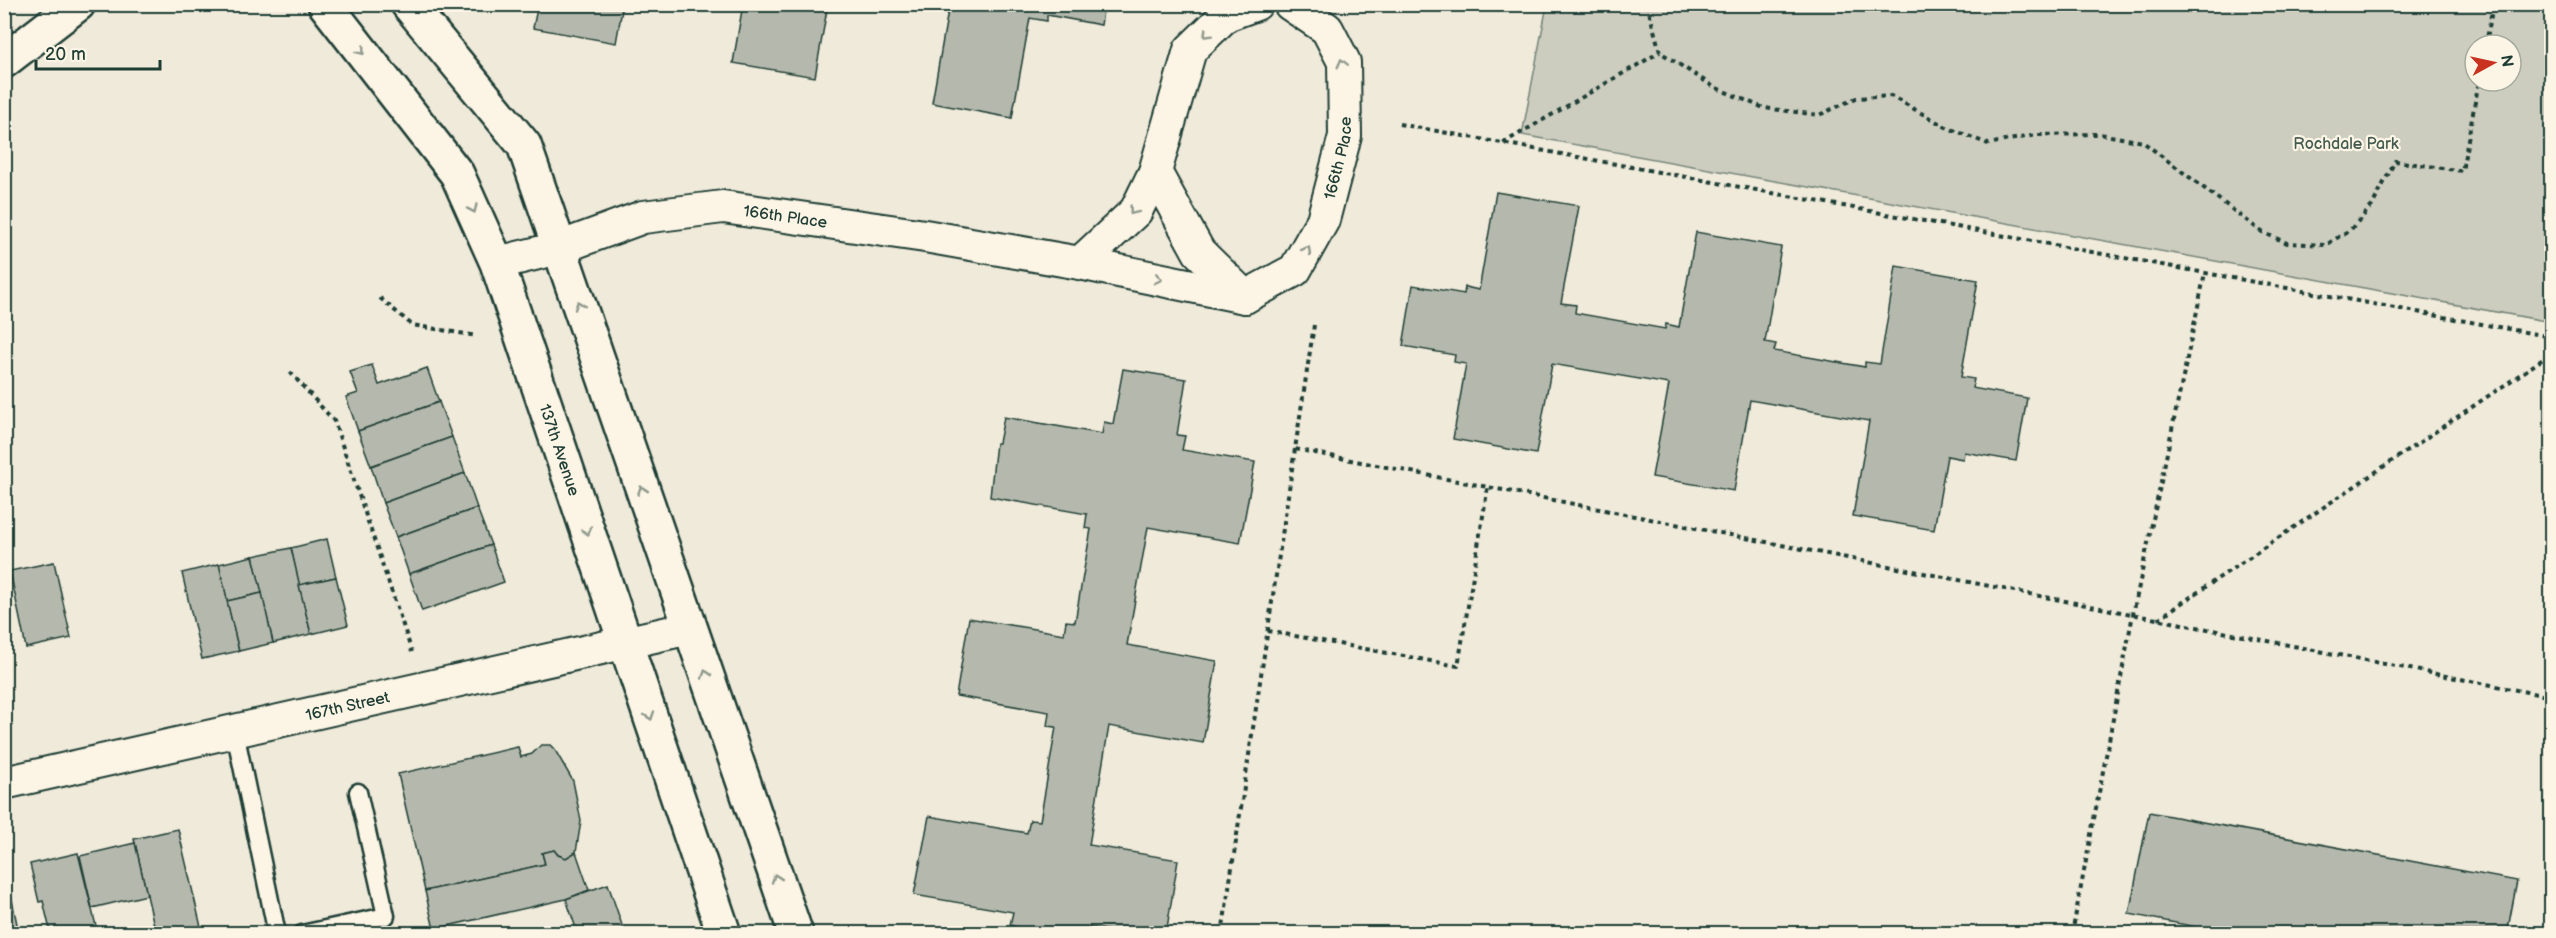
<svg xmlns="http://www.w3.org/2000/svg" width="2556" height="938" font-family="'Balsamiq Sans',sans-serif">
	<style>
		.green { fill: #cccdbf; stroke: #76857a; stroke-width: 1.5; fill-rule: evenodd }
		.building { fill: #b5b9ad; stroke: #1f3d34; stroke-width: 1.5 }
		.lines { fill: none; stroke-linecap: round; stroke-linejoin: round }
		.lane-casing { stroke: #1f3d34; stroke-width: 21 }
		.street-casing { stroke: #1f3d34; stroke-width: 36 }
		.secondary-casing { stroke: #1f3d34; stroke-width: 38 }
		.path { stroke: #1f3d34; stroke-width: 4; stroke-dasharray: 4.5 4.5; stroke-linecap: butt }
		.lane { stroke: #fcf5e5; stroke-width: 16 }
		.street { stroke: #fcf5e5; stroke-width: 32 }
		.secondary { stroke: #fcf5e5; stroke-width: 33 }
		.oneway { stroke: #8e998c }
		.labels { text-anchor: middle; stroke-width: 4.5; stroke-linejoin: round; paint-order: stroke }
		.park-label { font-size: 16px; fill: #425a50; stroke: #fcf5e5 }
		.street-label { font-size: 16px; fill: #1f3d34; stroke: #fcf5e5 }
	</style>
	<rect width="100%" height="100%" fill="#efeada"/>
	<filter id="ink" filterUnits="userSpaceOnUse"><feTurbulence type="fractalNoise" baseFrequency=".0167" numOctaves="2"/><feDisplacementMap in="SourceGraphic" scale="12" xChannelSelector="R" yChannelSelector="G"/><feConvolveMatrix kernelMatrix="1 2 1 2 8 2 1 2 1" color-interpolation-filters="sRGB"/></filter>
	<g filter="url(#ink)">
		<path class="green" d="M 1547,5 L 2551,5 L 2551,322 L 1522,135 ZM 2475,45 L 2511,45 L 2511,81 L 2475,81 Z"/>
		<g class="building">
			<polygon points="538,4 623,4 616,43 533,28"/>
			<polygon points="743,4 828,4 815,77 733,63"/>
			<polygon points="946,4 1104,4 1101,25 1047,15 1047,21 1030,18 1012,118 932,103 949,5"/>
			<polygon points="1496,192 1579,206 1561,303 1576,305 1575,313 1665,329 1666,324 1679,327 1696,232 1781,247 1765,342 1776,344 1774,351 1865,367 1865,362 1880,364 1896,266 1978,280 1961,377 1974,379 1972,388 2027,398 2016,461 1964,452 1963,459 1947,456 1934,530 1853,516 1869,421 1750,400 1734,491 1652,477 1669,384 1552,364 1536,454 1453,439 1466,364 1454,362 1455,355 1403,346 1413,285 1464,294 1465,287 1479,290"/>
			<polygon points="372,365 379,385 427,368 439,402 358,431 346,397 358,393 350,372"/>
			<polygon points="1123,369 1186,379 1177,435 1185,436 1182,450 1255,462 1240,543 1148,527 1127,645 1217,661 1203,743 1109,726 1089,845 1178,860 1166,934 1127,934 1089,927 1088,934 1016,934 1017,927 1010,925 1013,912 914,895 929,816 1027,833 1030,820 1040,821 1056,727 1047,726 1049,712 956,696 969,618 1064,634 1066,621 1075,622 1091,529 1085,528 1087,514 990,497 996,443 999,443 1004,417 1102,434 1104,422 1113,424"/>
			<polygon points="439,402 452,437 371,466 358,431"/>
			<polygon points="452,437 465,473 383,503 371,466"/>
			<polygon points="465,473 477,508 396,537 383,503"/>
			<polygon points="477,508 491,545 409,574 396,537"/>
			<polygon points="327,539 336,577 299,585 291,548"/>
			<polygon points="491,545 504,582 422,611 409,574"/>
			<polygon points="291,548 311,634 273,643 253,556"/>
			<polygon points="253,556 262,593 227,601 219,564"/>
			<polygon points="54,562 71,638 26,648 10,571"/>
			<polygon points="219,564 239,651 202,659 182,573"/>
			<polygon points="336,577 348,625 311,634 299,585"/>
			<polygon points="262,593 273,643 239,651 227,601"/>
			<polygon points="541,745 550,745 555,750 573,781 581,821 576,852 566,858 558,855 554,850 542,853 545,864 425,891 398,774 518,747 521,757 532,754"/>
			<polygon points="2149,812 2517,881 2507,934 2233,934 2129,914"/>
			<polygon points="178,829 201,927 176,934 156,934 134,839"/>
			<polygon points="135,843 147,895 92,908 80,856"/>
			<polygon points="554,850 558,855 566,858 576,852 589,890 566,899 434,929 425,891 545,864 542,853"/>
			<polygon points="78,853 98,934 51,934 43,901 39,902 30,864"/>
			<polygon points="4,875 7,875 19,934 4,934"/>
			<polygon points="608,884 625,934 578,934 566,899"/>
		</g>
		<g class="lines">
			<defs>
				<g id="lane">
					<polyline points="235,732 277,934"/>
					<polyline points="302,934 386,916 358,792"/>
				</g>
				<g id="street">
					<polyline points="1155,172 1199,252 1245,297"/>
					<path id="s1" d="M 497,263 L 559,248 L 643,217 L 723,207 L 925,236 L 1080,263 L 1245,297 L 1295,270 L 1323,220 L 1345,136 L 1344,62 L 1327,29 L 1290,4"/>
					<polyline points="1080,263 1136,211 1155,172 1190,50 1226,15 1256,4"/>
					<path id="s2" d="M 4,783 L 690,628"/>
				</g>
				<g id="secondary">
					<path id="s3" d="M 325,4 L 457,174 L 497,263 L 724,934"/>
					<polyline points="408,4 524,145 796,934"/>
					<polyline points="4,61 78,4"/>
				</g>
			</defs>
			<use href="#lane" class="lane-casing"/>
			<use href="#street" class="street-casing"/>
			<use href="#secondary" class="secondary-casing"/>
			<g class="path">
				<polyline points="1647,4 1660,52 1714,87 1764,108 1819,115 1856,98 1891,96 1946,127 1988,144 2036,135 2100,134 2143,142 2262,232 2287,243 2326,245 2351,229 2372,206 2395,161 2462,171 2479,81"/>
				<polyline points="1172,7 1172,4"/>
				<polyline points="2486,45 2493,4"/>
				<polyline points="1399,124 2552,337"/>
				<polyline points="1503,143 1660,52"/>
				<polyline points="380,298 412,325 477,336"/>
				<polyline points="1314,325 1295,449 2552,697"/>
				<polyline points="290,372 334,421 412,652"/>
				<polyline points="2158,619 2552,353"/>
				<polyline points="1268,631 1458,666 1488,486"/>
				<polyline points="1222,934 1295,449"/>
				<polyline points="2072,934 2133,614 2205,273"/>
			</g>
			<use href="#lane" class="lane"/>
			<use href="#street" class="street"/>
			<use href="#secondary" class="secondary"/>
		</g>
		<defs><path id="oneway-chevron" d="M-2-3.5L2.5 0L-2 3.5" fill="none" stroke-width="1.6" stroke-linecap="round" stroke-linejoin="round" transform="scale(1.5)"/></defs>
		<g class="oneway">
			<use href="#oneway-chevron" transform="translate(1207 34) rotate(135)"/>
			<use href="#oneway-chevron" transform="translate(361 51) rotate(52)"/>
			<use href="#oneway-chevron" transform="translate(1342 63) rotate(-104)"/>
			<use href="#oneway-chevron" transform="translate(473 209) rotate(66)"/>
			<use href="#oneway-chevron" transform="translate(1133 211) rotate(128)"/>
			<use href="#oneway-chevron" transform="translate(1307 250) rotate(-61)"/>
			<use href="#oneway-chevron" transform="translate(1158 279) rotate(12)"/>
			<use href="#oneway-chevron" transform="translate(579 305) rotate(-109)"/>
			<use href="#oneway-chevron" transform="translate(642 490) rotate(-109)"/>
			<use href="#oneway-chevron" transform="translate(587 531) rotate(71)"/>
			<use href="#oneway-chevron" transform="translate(706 674) rotate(-109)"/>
			<use href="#oneway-chevron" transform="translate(650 716) rotate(71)"/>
			<use href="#oneway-chevron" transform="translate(776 878) rotate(-109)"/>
		</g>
	</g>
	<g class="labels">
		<g class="park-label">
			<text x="2346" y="149">Rochdale Park</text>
		</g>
		<g class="street-label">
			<text dy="6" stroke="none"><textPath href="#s1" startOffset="942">166th Place</textPath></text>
			<text dy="6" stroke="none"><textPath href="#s1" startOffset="297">166th Place</textPath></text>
			<text dy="6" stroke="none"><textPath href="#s3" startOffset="510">137th Avenue</textPath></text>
			<text dy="6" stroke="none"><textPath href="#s2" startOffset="352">167th Street</textPath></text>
		</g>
	</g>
	<rect width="2556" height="938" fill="none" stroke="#fcf5e5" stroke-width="24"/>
	<rect x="12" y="12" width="2532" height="914" fill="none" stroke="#1f3d34" stroke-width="2" filter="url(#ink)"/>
	<g transform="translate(2493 63) rotate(82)"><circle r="28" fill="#fcf5e5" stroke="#a4ab9e" stroke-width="1.5"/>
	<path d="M0-4.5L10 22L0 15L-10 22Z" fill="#c8321e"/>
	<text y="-9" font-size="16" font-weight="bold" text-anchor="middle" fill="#1f3d34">N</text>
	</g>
	<path d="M36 60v9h124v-9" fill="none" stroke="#1f3d34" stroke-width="3"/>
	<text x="45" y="60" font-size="18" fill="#1f3d34" stroke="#fcf5e5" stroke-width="4.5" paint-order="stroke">20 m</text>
</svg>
